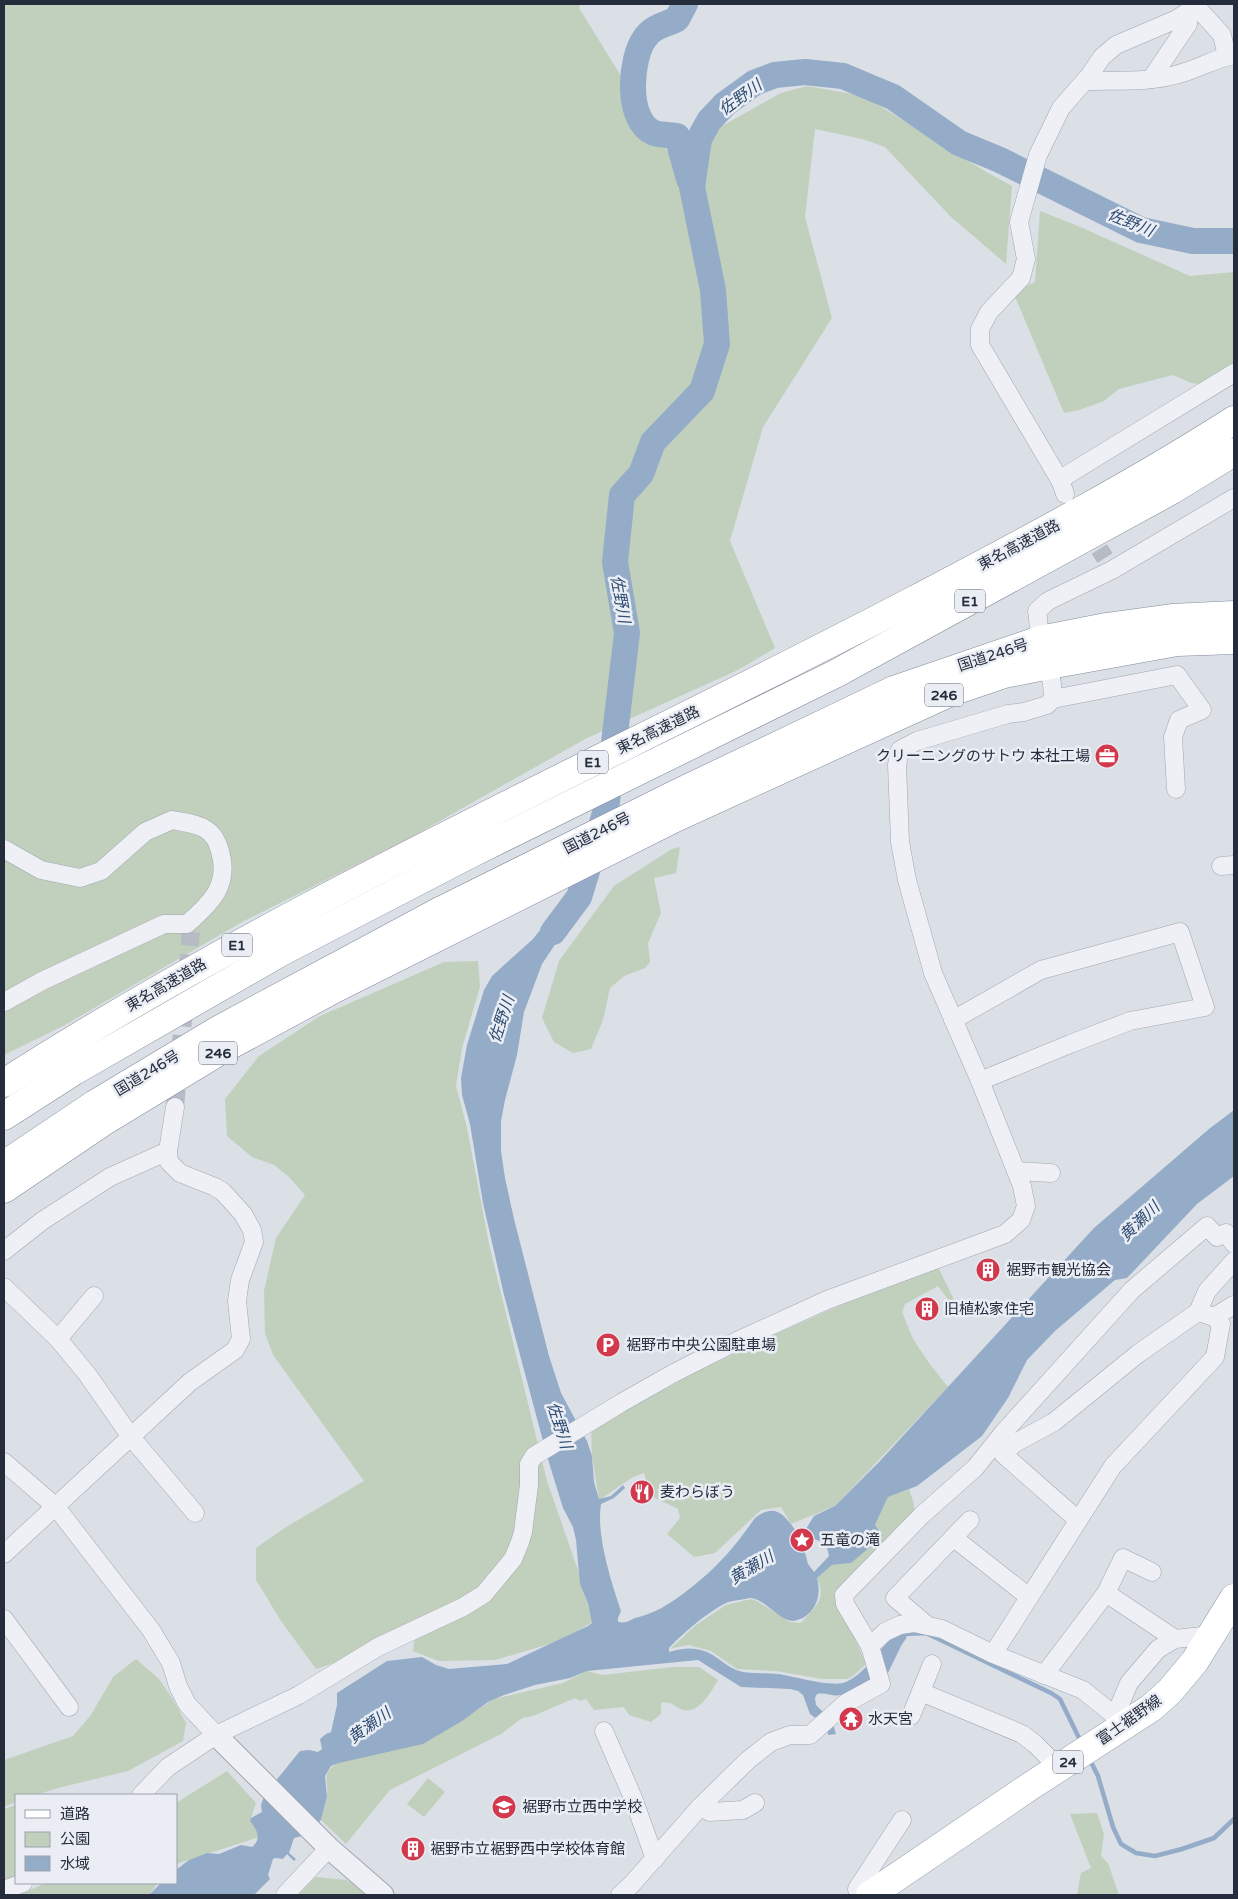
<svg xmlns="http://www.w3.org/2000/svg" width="1238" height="1899" font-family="'Varela Round','Noto Sans JP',sans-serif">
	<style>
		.green { fill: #c1d0bc }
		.water { fill: #94acc8; fill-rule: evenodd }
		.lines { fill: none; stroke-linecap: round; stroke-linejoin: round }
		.stream { stroke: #94acc8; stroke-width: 4.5 }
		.river { stroke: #94acc8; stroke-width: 26 }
		.minor-tunnel { stroke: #b7bbc4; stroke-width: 18; stroke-dasharray: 18 9; stroke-linecap: butt }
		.minor-casing { stroke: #a1a6b0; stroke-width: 19 }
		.tertiary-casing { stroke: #a1a6b0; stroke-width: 23 }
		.primary-casing { stroke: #9aa3b2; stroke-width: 29 }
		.trunk-casing { stroke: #828c9d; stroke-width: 29 }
		.motorway-casing { stroke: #828c9d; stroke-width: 29 }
		.minor { stroke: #eef0f5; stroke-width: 18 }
		.tertiary { stroke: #eef0f5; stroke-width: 21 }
		.primary { stroke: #fff; stroke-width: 28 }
		.trunk { stroke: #fff; stroke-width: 28 }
		.motorway { stroke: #fff; stroke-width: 28 }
		.labels { text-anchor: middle; stroke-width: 5; stroke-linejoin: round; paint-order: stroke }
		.shield { fill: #eaeef4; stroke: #606774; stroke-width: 1 }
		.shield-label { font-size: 14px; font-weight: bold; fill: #252d3d }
		.street-label { font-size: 15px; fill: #252d3d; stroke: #eaeef4 }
		.poi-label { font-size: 15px; fill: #252d3d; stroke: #eaeef4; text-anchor: start }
		.water-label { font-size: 16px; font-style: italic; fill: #2e4b71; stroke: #eaeef4 }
	</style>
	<rect width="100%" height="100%" fill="#dbdfe6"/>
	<g class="green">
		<polygon points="4,4 580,4 579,8 670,155 781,93 807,86 864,96 983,170 1012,186 1006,264 950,216 885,147 862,139 815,129 805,217 832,318 763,427 730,541 775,648 738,670 585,739 408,839 242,922 65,1025 4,1055"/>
		<polygon points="1040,211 1078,226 1190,276 1234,272 1234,372 1205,385 1191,383 1173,375 1119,389 1104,401 1079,410 1064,413 1013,292 1035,282"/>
		<polygon points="680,847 676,873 654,878 661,913 648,943 650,962 645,968 624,976 610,988 603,1020 591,1049 573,1053 554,1042 542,1018 559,961 614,886 672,849"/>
		<polygon points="478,961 480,987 462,1048 456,1086 467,1128 489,1244 547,1481 579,1573 593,1622 559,1641 495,1660 439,1661 413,1651 416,1626 360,1654 316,1669 281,1621 256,1580 256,1548 283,1529 364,1481 273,1355 265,1333 264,1291 276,1238 305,1195 288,1176 274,1165 252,1157 227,1136 225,1099 259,1056 320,1016 444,962"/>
		<polygon points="938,1267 956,1304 953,1306 938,1286 905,1304 902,1312 913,1339 929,1363 948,1387 835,1506 791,1524 781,1507 761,1510 715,1553 694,1557 667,1534 680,1518 678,1509 651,1496 644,1473 633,1477 599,1500 592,1456 591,1426 629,1409 694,1373 767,1338 886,1285"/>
		<path d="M 909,1489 L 914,1504 L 914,1516 L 839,1601 L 866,1664 L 853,1676 L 847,1679 L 822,1679 L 776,1671 L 737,1669 L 711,1651 L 688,1645 L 670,1649 L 696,1625 L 726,1605 L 751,1599 L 757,1601 L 790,1622 L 801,1623 C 815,1607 827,1599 817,1578 L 832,1565 L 851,1563 L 880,1531 L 875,1525 L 888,1497 Z"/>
		<polygon points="136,1659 159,1679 172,1698 186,1723 183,1741 128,1771 58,1788 36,1795 16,1795 16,1802 4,1807 4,1760 73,1736 91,1715 113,1677"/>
		<path d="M 673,1667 L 699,1667 L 718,1680 C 711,1692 699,1714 683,1710 C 673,1707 674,1701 661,1703 L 661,1714 L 651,1722 L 629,1715 L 624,1707 L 594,1710 L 586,1699 L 580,1701 L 575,1698 L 533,1716 L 522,1718 L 501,1734 L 390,1790 L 346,1844 L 321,1820 C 323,1812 326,1804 327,1797 C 329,1780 320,1772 339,1763 L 451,1727 L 494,1699 L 563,1683 L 587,1671 L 602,1675 Z"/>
		<polygon points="227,1771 256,1803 251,1818 259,1837 176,1864 176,1803"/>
		<polygon points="428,1778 445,1792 424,1817 407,1804"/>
		<polygon points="16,1805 16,1876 4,1881 4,1809"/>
		<polygon points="1097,1813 1104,1834 1101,1856 1108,1863 1119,1895 1077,1895 1081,1873 1091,1868 1070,1814"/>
		<polygon points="316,1877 347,1880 366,1895 298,1895"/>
		<polygon points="46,1883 158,1883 149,1895 18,1895"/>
	</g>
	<path class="water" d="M 569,900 L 580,907 L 542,964 L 524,1012 L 517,1055 L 505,1100 L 501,1121 L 501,1151 L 505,1178 L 514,1219 L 549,1356 L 561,1393 L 587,1441 L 592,1456 L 594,1482 L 599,1499 L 611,1496 L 623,1485 L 625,1488 L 614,1498 L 601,1504 C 596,1535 611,1581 621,1611 L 617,1620 L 618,1622 C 629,1624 629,1619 639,1617 C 654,1613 668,1605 680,1596 C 714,1571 731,1552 755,1518 C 779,1499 787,1521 801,1537 L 814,1516 L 835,1506 L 879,1462 L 1094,1228 L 1209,1129 L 1234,1110 L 1234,1176 L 1197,1204 L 1127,1278 L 1115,1280 L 1055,1331 L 1027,1360 L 1008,1398 L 982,1436 L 917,1486 L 888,1497 L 875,1525 L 883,1536 L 851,1563 L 832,1565 L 817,1578 C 821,1593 818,1609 803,1618 C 799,1619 795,1621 792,1621 C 777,1619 762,1596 749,1598 C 742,1600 733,1600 726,1603 C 709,1611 682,1634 669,1648 L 669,1652 C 689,1646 703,1647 720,1660 C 725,1664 730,1667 736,1670 C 750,1675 764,1672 778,1674 C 793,1676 833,1688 846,1682 C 870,1671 879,1645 901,1631 L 907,1637 L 901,1646 L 886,1677 C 872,1683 856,1693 841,1695 C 833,1697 826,1692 817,1694 L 815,1698 L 816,1705 L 832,1721 L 836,1734 L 828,1735 L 827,1724 L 823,1720 L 814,1717 L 810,1714 L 803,1695 L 798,1691 L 790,1689 L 741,1687 L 698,1660 L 587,1671 L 570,1678 L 535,1685 L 504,1695 L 488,1702 L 462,1721 L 423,1744 L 339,1763 L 331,1766 L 325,1776 L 327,1797 L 321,1820 L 306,1835 L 294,1838 L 289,1853 L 296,1859 L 294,1861 L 287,1854 L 283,1859 L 275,1858 L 273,1859 L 268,1875 L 270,1879 L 254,1895 L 149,1895 L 161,1883 L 176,1883 L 176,1870 L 189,1860 L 207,1853 L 219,1854 L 241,1845 L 252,1847 C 262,1839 257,1830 250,1821 L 251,1818 L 262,1812 L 261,1805 L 265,1794 L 300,1751 L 309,1750 L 318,1752 L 322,1749 L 320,1739 L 326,1734 L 331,1732 L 337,1705 L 337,1693 L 387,1661 L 422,1657 L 436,1665 L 449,1669 L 507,1664 L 588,1626 L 599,1618 L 607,1608 L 605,1604 L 596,1600 L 588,1603 L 580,1584 L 576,1540 L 573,1527 L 563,1508 L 547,1456 L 504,1295 L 483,1203 L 470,1124 L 462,1095 L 461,1078 L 467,1045 L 484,990 L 492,976 L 533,939 L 548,920 L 555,916 ZM 814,1539 L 826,1543 L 829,1556 L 814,1572 L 808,1564 L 803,1545 Z"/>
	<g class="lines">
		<g class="stream">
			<polyline points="902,1637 903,1634 926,1633 1051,1693 1060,1699 1081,1742"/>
			<polyline points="1089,1758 1098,1776 1113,1827 1121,1844 1136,1853 1155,1856 1182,1849 1214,1838 1234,1819"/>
		</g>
		<g class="river">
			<path d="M 685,4 L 677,19 C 665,25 653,26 645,38 C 630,58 625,121 654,133 C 661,135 670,135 677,136 L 689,179"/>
			<polyline points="553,932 579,897 606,810 627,633 615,562 622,495 641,474 653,442 702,391 717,344 713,290 692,187 699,139 709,121 725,104 754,83 775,75 805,72 843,76 893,97 959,143 1000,160 1141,230 1193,241 1234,241"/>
			<polyline points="594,1568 610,1646"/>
		</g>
		<g class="minor-tunnel">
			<polyline points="1085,526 1105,558"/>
			<polyline points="175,1107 191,932"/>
		</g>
		<defs>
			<g id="minor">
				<polyline points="1194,4 1222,35 1227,56"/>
				<polyline points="1151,79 1188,24 1189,11"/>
				<path d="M 1085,81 C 1117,80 1152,83 1182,73 C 1200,68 1216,58 1234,55"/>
				<polyline points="1061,482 1067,475 1234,373"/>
				<polyline points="1065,494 1061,482 980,345 980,329 989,312 1021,278 1026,259 1019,222 1038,155 1061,108 1089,76 1102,57 1116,45 1177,19 1189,11 1194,4"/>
				<polyline points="1053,699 1177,675 1202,710 1179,720 1173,737 1176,789"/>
				<path d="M 4,849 L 41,870 L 80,878 L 101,871 L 145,832 L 172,820 C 182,822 196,823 205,829 C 213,833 218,843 220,851 C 230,885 211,903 187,924 L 164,924 L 42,981 L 4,1002"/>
				<polyline points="1221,866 1234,865"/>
				<polyline points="953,1020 1041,970 1180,932 1205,1007 1130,1021 1070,1044 980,1081"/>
				<polyline points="1016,1171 1051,1173"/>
				<polyline points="4,1251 42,1221 110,1177 168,1151"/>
				<polyline points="4,1287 58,1339 87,1374 131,1437 195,1513"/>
				<polyline points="1198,1312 1207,1291 1234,1261"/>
				<polyline points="1214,1317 1234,1305"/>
				<polyline points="58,1339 94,1296"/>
				<polyline points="4,1462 56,1507 151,1630 171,1663 178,1686 187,1704 216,1735"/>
				<polyline points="954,1538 1029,1597"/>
				<polyline points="4,1554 190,1382 235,1350 241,1339 237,1301 240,1280 254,1242 252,1230 243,1214 223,1192 215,1187 180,1173 169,1162 168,1151 175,1107"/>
				<polyline points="1106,1593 1175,1639"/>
				<polyline points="4,1619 69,1707"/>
				<polyline points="928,1626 895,1598 970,1520"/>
				<polyline points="993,1654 1113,1466 1215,1357 1221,1324 1214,1317 1198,1312 1139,1353 1054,1422 1015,1443 1003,1454 1078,1520"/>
				<polyline points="1044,1675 1106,1593 1123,1558 1152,1572"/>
				<polyline points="921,1692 1022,1734 1035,1744 1059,1768"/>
				<polyline points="911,1716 932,1664"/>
				<polyline points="1115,1716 1129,1683 1158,1649 1175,1639 1211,1635"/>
				<polyline points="1120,1727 1115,1716 1083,1690 993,1654 942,1629 914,1623 900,1625 885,1632 870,1646 845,1604 844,1595 922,1515 975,1468 1003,1433 1132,1290 1207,1226 1217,1237 1226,1233 1234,1244"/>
				<polyline points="604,1731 633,1798 655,1859"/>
				<path d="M 141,1795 L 168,1767 L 216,1735 L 299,1695 L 378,1647 L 463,1607 L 484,1594 L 513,1559 L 520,1542 L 523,1532 L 529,1485 L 529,1464 L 534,1456 L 621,1403 L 672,1374 L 737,1341 L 827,1300 L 1005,1234 L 1021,1220 L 1026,1206 L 1022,1186 L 980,1081 L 933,973 L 907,880 L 900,842 L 897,765 L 900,750 L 917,741 L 1008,714 L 1024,712 L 1047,705 L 1053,699 C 1053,678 1047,661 1041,642 C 1038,632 1039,621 1037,611 L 1048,601 L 1112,570 L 1234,498"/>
				<polyline points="700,1807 710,1812 743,1810 755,1803"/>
				<polyline points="4,1890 23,1883"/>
				<polyline points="285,1895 329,1848"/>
				<polyline points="620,1895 631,1885 700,1807 748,1760 771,1742 790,1735 810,1735 846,1703 881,1684 870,1646"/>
				<polyline points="859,1895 857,1889 902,1820"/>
			</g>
			<polyline id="tertiary" points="216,1735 329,1848 383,1895"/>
			<polyline id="primary" points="870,1895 1029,1787 1151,1708 1170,1691 1195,1661 1234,1598"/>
			<g id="trunk">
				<polyline points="4,1165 95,1104 220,1029 328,971 438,912 678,793 894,690 1040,640 1106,627 1172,618 1234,615"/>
				<polyline points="4,1189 106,1120 223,1049 336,988 675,818 951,692 1004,674 1049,665 1177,642 1234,640"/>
			</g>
			<g id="motorway">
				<path d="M 4,1083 C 294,897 611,759 916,599 C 1024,542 1131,486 1234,420"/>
				<polyline points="4,1116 74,1071 281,952 472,853 837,673 1172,490 1234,452"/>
			</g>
		</defs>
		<use href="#minor" class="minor-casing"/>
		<use href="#tertiary" class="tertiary-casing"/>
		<use href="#primary" class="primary-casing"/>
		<use href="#trunk" class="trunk-casing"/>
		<use href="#motorway" class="motorway-casing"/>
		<use href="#minor" class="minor"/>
		<use href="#tertiary" class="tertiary"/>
		<use href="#primary" class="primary"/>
		<use href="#trunk" class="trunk"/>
		<use href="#motorway" class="motorway"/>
	</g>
	<defs>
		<symbol id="office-disc" viewBox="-11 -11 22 22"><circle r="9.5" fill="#d2394d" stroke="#eaeef4"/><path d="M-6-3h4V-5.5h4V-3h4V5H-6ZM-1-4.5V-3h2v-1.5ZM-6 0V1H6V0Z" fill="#fff"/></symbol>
		<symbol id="building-disc" viewBox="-11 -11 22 22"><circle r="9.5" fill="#d2394d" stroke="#eaeef4"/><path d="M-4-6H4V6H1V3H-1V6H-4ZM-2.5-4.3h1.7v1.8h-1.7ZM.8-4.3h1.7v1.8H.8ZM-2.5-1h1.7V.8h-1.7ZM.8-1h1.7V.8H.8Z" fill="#fff"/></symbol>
		<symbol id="parking-disc" viewBox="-11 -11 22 22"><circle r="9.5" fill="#d2394d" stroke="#eaeef4"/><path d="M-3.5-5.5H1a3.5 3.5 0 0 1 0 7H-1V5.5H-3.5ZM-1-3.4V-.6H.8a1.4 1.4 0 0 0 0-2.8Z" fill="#fff"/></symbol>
		<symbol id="restaurant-disc" viewBox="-11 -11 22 22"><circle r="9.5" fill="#d2394d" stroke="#eaeef4"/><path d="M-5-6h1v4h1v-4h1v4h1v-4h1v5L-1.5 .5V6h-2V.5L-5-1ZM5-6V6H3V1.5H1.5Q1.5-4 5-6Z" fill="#fff"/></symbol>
		<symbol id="sight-disc" viewBox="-11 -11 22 22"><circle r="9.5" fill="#d2394d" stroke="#eaeef4"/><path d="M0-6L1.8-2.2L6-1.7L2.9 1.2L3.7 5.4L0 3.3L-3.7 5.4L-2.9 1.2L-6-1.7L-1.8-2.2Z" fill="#fff"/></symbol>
		<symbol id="temple-disc" viewBox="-11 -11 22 22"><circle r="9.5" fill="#d2394d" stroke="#eaeef4"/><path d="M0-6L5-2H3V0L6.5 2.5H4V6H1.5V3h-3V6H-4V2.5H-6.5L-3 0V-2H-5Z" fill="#fff"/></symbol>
		<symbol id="school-disc" viewBox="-11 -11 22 22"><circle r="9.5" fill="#d2394d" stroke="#eaeef4"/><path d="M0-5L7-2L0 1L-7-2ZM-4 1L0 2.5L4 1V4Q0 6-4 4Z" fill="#fff"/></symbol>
	</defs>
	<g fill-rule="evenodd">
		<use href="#office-disc" x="1093" y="742" width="28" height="28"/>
		<use href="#building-disc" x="974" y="1256" width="28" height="28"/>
		<use href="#building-disc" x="913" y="1295" width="28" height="28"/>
		<use href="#parking-disc" x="594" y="1331" width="28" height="28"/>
		<use href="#restaurant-disc" x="628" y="1478" width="28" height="28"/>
		<use href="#sight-disc" x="788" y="1526" width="28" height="28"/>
		<use href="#temple-disc" x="837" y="1705" width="28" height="28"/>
		<use href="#school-disc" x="490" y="1793" width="28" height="28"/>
		<use href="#building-disc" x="399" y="1835" width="28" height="28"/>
	</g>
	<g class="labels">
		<g class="shield">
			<rect x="955" y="589.5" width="30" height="23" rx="4"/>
			<rect x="925" y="683.5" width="38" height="23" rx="4"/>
			<rect x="578" y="750.5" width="30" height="23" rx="4"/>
			<rect x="222" y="933.5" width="30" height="23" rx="4"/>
			<rect x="199" y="1041.5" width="38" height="23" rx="4"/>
			<rect x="1053" y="1750.5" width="30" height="23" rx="4"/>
		</g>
		<g class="shield-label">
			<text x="970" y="606">E1</text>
			<text x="944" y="700">246</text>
			<text x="593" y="767">E1</text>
			<text x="237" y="950">E1</text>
			<text x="218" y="1058">246</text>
			<text x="1068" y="1767">24</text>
		</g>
		<g class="street-label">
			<text transform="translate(1019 545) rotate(-28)" y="5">東名高速道路</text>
			<text transform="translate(993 655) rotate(-18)" y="5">国道246号</text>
			<text transform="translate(658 730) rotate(-26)" y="5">東名高速道路</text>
			<text transform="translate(597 833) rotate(-27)" y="5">国道246号</text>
			<text transform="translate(166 985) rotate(-30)" y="5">東名高速道路</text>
			<text transform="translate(147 1073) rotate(-31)" y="5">国道246号</text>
			<text transform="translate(1129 1720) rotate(-35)" y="5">富士裾野線</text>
		</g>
		<g class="poi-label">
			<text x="1090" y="761" text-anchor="end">クリーニングのサトウ 本社工場</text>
			<text x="1006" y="1275">裾野市観光協会</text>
			<text x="944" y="1314">旧植松家住宅</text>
			<text x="626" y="1350">裾野市中央公園駐車場</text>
			<text x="660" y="1497">麦わらぼう</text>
			<text x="820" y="1545">五竜の滝</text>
			<text x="868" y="1724">水天宮</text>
			<text x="522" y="1812">裾野市立西中学校</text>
			<text x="430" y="1854">裾野市立裾野西中学校体育館</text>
		</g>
		<g class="water-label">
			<text transform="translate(740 97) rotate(-36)" y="6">佐野川</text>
			<text transform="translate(1131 222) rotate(22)" y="6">佐野川</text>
			<text transform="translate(621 599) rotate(80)" y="6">佐野川</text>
			<text transform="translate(501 1019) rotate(-72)" y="6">佐野川</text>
			<text transform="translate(1139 1221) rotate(-44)" y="6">黄瀬川</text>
			<text transform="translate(560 1425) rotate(72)" y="6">佐野川</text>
			<text transform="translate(751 1567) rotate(-31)" y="6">黄瀬川</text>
			<text transform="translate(369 1725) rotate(-36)" y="6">黄瀬川</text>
		</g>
	</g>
	<rect width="1238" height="1899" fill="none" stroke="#252d3d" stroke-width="10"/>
	<rect x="15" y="1794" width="162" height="90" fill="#eaeef4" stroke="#9ba1ab"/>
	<rect x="25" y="1810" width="25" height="8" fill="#ffffff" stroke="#9ba1ab"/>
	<text x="60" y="1819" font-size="15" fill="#252d3d">道路</text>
	<rect x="25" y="1832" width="25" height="15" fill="#c1d0bc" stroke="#9ba1ab"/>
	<text x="60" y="1844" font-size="15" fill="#252d3d">公園</text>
	<rect x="25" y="1856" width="25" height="15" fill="#94acc8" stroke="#9ba1ab"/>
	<text x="60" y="1869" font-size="15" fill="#252d3d">水域</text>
</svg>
